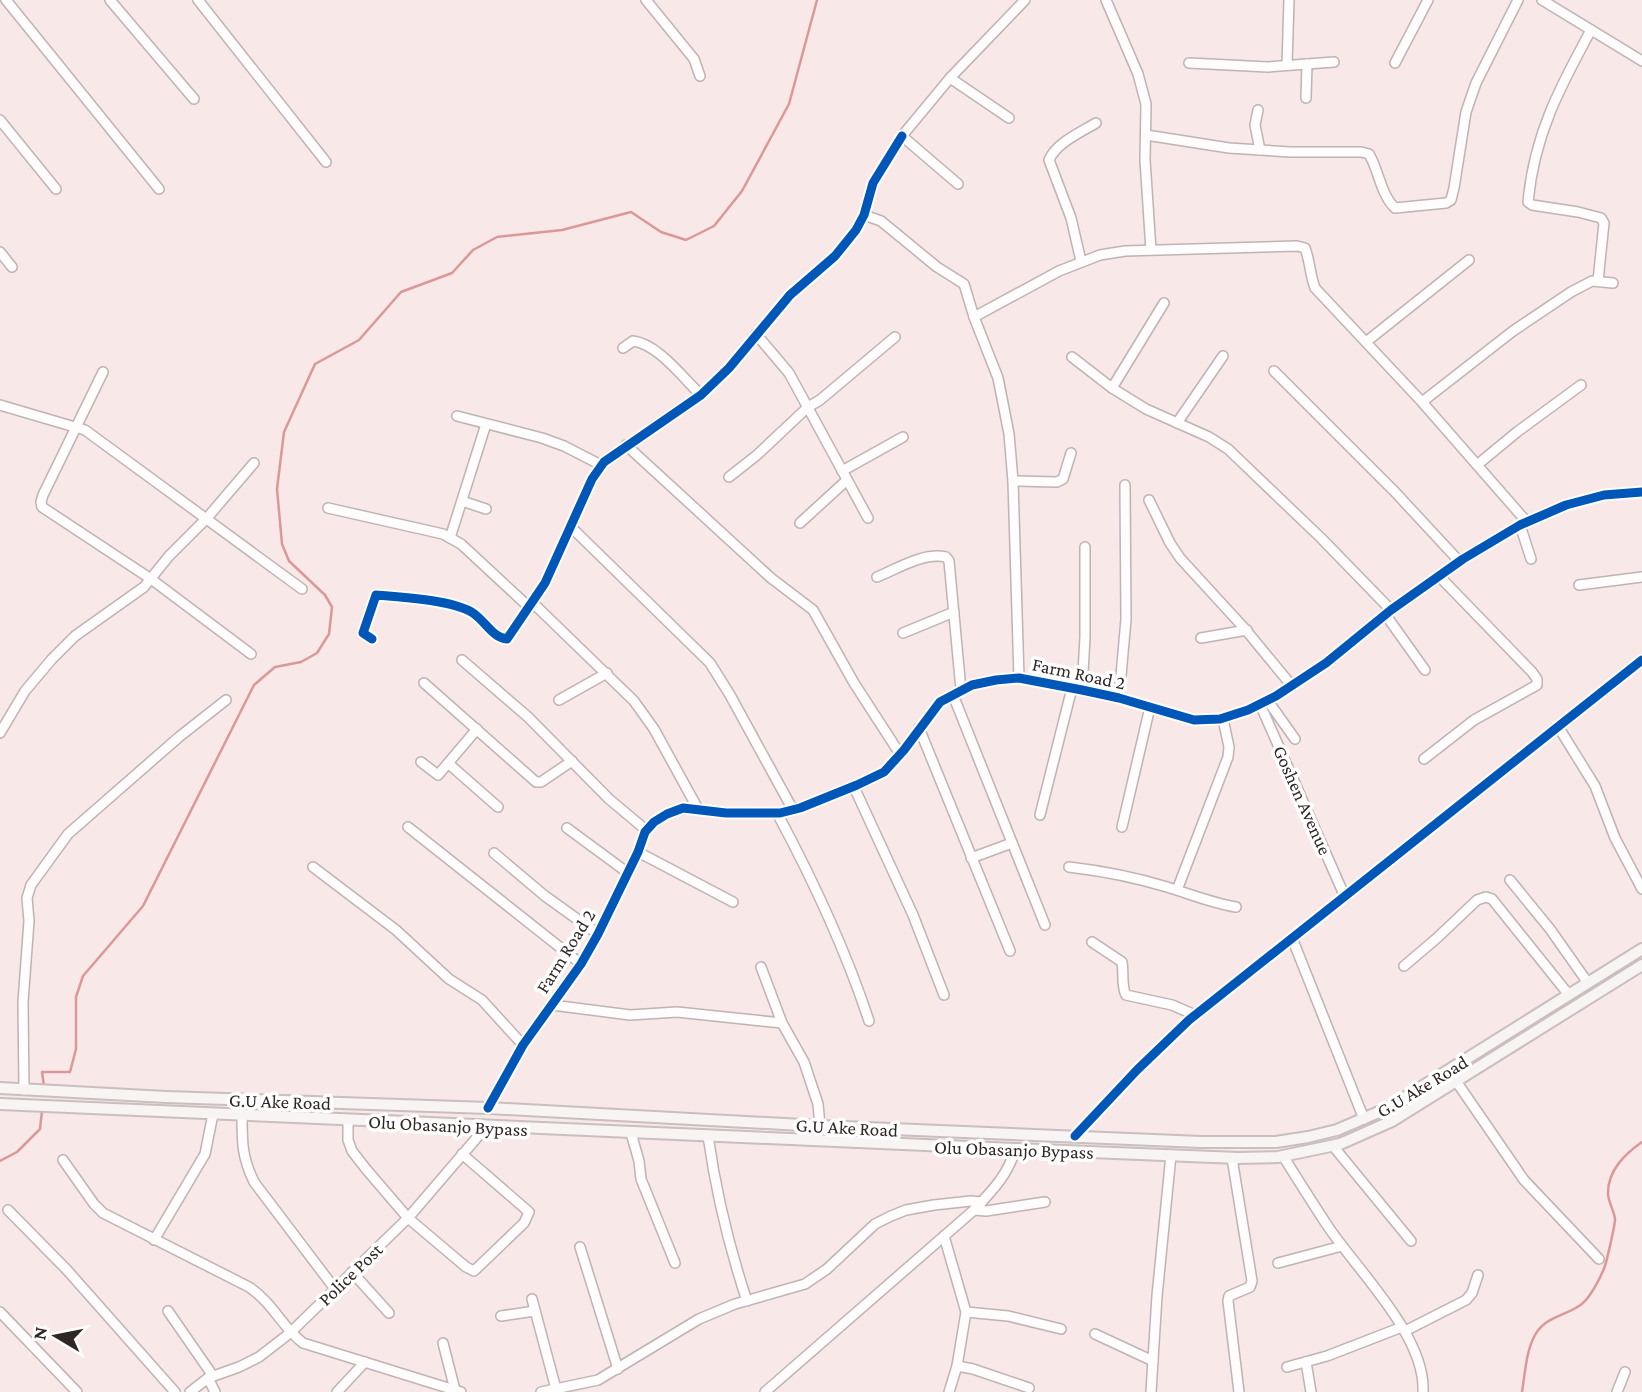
<svg xmlns="http://www.w3.org/2000/svg" width="1642" height="1392" font-family="'Crimson Pro',serif">
	<style>
		.lines { fill: none; stroke-linecap: round; stroke-linejoin: round }
		.stream { stroke: #da9898; stroke-width: 2.5 }
		.minor-casing { stroke: #bfb3b3; stroke-width: 12 }
		.major-casing { stroke: #cabebe; stroke-width: 14 }
		.minor { stroke: #fefcfc; stroke-width: 9 }
		.major { stroke: #f8f4f4; stroke-width: 10 }
		.cycleway-casing { stroke: #fff; stroke-width: 13 }
		.cycleway { stroke: #0057b8; stroke-width: 9 }
		.labels { text-anchor: middle; stroke-width: 7; stroke-linejoin: round; paint-order: stroke }
		.street-label { font-size: 19px; fill: #302625; stroke: #fff }
	</style>
	<rect width="100%" height="100%" fill="#f8e8e8"/>
	<g class="lines">
		<g class="stream">
			<polyline points="44,1086 42,1072 70,1072 76,1049 76,997 83,976 143,906 254,685 275,667 301,662 317,653 329,634 332,607 325,595 289,561 282,544 277,489 284,432 315,364 359,340 401,292 452,273 473,250 497,237 562,230 631,212 661,232 686,240 714,226 742,191 789,104 817,0"/>
			<polyline points="0,1161 17,1152 40,1129 42,1111"/>
			<path d="M 1522,1392 C 1525,1374 1526,1351 1535,1335 C 1545,1317 1564,1316 1579,1306 C 1589,1300 1598,1282 1603,1271 C 1606,1266 1615,1225 1615,1219 C 1614,1210 1608,1202 1608,1193 C 1608,1170 1625,1154 1642,1142"/>
		</g>
		<defs>
			<g id="minor">
				<polyline points="6,0 159,189"/>
				<polyline points="110,0 194,99"/>
				<polyline points="198,0 326,162"/>
				<polyline points="646,0 694,59 700,76"/>
				<polyline points="1106,0 1138,74 1146,104 1145,160 1151,250"/>
				<polyline points="1542,0 1642,61"/>
				<path d="M 1591,30 C 1560,87 1534,135 1528,202 L 1532,205 L 1578,212 L 1601,218 L 1604,223 L 1598,281"/>
				<polyline points="1189,63 1268,67 1334,62"/>
				<polyline points="1395,63 1428,0"/>
				<polyline points="1287,65 1289,0"/>
				<polyline points="950,78 1009,118"/>
				<polyline points="1306,98 1307,64"/>
				<polyline points="1258,110 1255,125 1260,150"/>
				<polyline points="0,120 56,189"/>
				<path d="M 1146,135 L 1229,148 L 1290,152 L 1361,152 L 1369,154 C 1379,171 1381,195 1395,208 L 1446,203 L 1451,200 L 1454,188 L 1466,112 L 1476,83 L 1518,0"/>
				<polyline points="958,184 902,136 950,78 1025,0"/>
				<polyline points="864,215 881,221 937,267 964,284 974,317 998,378 1009,434 1013,481 1019,678"/>
				<polyline points="0,252 12,267"/>
				<path d="M 1081,261 L 1071,218 L 1049,160 C 1056,143 1081,132 1096,123"/>
				<path d="M 974,317 L 1059,271 L 1100,255 L 1125,251 L 1297,246 L 1305,248 C 1310,261 1310,275 1315,288 L 1422,402 L 1526,521"/>
				<polyline points="756,334 789,373 868,518"/>
				<polyline points="1366,342 1469,260"/>
				<path d="M 623,348 L 633,341 C 658,344 683,378 701,395"/>
				<polyline points="1072,357 1112,388 1146,409 1209,437 1228,449 1321,538 1391,610"/>
				<polyline points="1274,371 1395,492 1459,561"/>
				<polyline points="103,372 43,495 41,502 42,507 151,579 251,654"/>
				<polyline points="1112,388 1164,303"/>
				<polyline points="1422,402 1513,331 1571,292 1592,281 1613,283"/>
				<polyline points="0,405 85,430 302,589"/>
				<polyline points="457,416 542,438 564,446 601,465"/>
				<polyline points="1177,423 1223,356"/>
				<polyline points="626,445 771,578 813,610 854,683 900,754"/>
				<polyline points="1477,465 1517,432 1581,385"/>
				<polyline points="842,471 903,437"/>
				<polyline points="729,477 757,455 808,407 820,400 895,337"/>
				<polyline points="1013,481 1057,482 1063,479 1071,453"/>
				<polyline points="1149,500 1170,543 1180,558 1245,629 1292,686"/>
				<polyline points="462,501 486,509"/>
				<polyline points="328,508 443,534 461,544 530,608"/>
				<polyline points="800,523 847,480"/>
				<polyline points="1520,525 1531,559"/>
				<polyline points="571,527 710,663 730,695 793,810"/>
				<polyline points="450,538 486,424"/>
				<path d="M 877,577 C 897,569 923,552 946,557 L 949,561 L 961,690"/>
				<polyline points="1579,585 1642,577"/>
				<polyline points="533,603 634,701 654,729 698,809"/>
				<polyline points="1385,614 1425,670"/>
				<polyline points="903,633 954,612"/>
				<polyline points="1201,638 1247,630"/>
				<path d="M 372,639 L 363,633 L 376,595 C 401,597 453,600 473,613 C 485,621 493,638 507,639 L 545,583 L 592,479 L 604,462 L 701,395 L 729,368 L 790,295 L 835,256 L 856,230 L 864,215 L 873,183 L 902,136"/>
				<polyline points="462,660 528,717 609,799 646,830"/>
				<polyline points="424,683 536,782 541,782 572,761"/>
				<polyline points="1082,690 1085,637 1085,547"/>
				<polyline points="953,695 1045,925"/>
				<polyline points="1119,698 1126,619 1125,485"/>
				<polyline points="559,700 607,673"/>
				<polyline points="1268,701 1295,739"/>
				<polyline points="1260,704 1345,897"/>
				<polyline points="919,728 1010,951"/>
				<polyline points="1559,728 1595,786 1615,838 1642,889"/>
				<polyline points="0,733 25,691 52,659 75,636 144,587 169,556 207,518 254,463"/>
				<polyline points="1424,759 1474,720 1537,685 1537,679 1532,672 1439,576"/>
				<polyline points="421,762 438,775 477,729"/>
				<polyline points="449,764 498,807"/>
				<polyline points="854,787 913,915 944,995"/>
				<path d="M 777,813 C 813,880 845,948 869,1021"/>
				<polyline points="1040,815 1072,688"/>
				<polyline points="408,827 581,964"/>
				<polyline points="1122,827 1150,707"/>
				<polyline points="567,828 628,873"/>
				<polyline points="638,852 733,902"/>
				<polyline points="494,853 545,896 598,934"/>
				<polyline points="971,858 1012,843"/>
				<polyline points="313,867 396,930 449,979 482,1000 523,1045"/>
				<path d="M 1069,867 C 1103,871 1134,877 1167,887 C 1190,894 1212,903 1236,907"/>
				<polyline points="1510,880 1550,929 1588,983"/>
				<polyline points="1177,890 1228,757 1229,747 1223,719"/>
				<polyline points="1292,938 1364,1119"/>
				<path d="M 1092,942 L 1122,962 C 1124,973 1121,986 1126,995 L 1172,1005 L 1195,1015"/>
				<polyline points="1404,966 1437,938 1477,900 1486,897 1492,899 1569,995"/>
				<polyline points="761,967 782,1023 804,1062 818,1104 820,1126"/>
				<polyline points="552,1005 630,1015 677,1012 782,1023"/>
				<polyline points="1456,1081 1524,1180 1599,1259"/>
				<polyline points="24,1090 23,1002 29,921 27,898 31,885 68,834 179,737 226,700"/>
				<polyline points="488,1108 523,1045 581,964 598,934 638,852 645,832 654,822 667,814 683,808 726,813 780,813 800,808 857,785 884,772 904,750 940,702 972,685 996,680 1019,678 1082,690 1119,698 1194,720 1220,719 1248,710 1276,696 1326,663 1391,610 1463,559 1520,525 1566,505 1604,495 1642,492"/>
				<path d="M 242,1115 C 242,1143 242,1157 254,1182 L 335,1289"/>
				<polyline points="348,1120 348,1140 352,1151 366,1169 408,1218 466,1267 474,1271 524,1223 529,1212 462,1154"/>
				<polyline points="631,1133 639,1161 641,1179 675,1263"/>
				<path d="M 708,1136 C 716,1192 729,1247 747,1301"/>
				<polyline points="1075,1136 1137,1070 1189,1020 1642,660"/>
				<polyline points="1333,1146 1411,1241"/>
				<path d="M 1283,1156 C 1298,1180 1313,1204 1329,1228 C 1359,1272 1426,1337 1423,1392"/>
				<polyline points="1232,1158 1252,1281 1250,1287 1229,1296 1228,1301 1239,1392"/>
				<path d="M 63,1160 L 94,1204 L 103,1213 L 249,1287 C 274,1304 281,1326 303,1343 L 461,1392"/>
				<polyline points="8,1210 67,1270 175,1392"/>
				<polyline points="974,1210 986,1211 1045,1202"/>
				<polyline points="944,1236 966,1312 957,1366 949,1392"/>
				<polyline points="154,1240 205,1154 213,1114"/>
				<polyline points="580,1247 618,1369"/>
				<polyline points="1278,1263 1342,1246"/>
				<polyline points="352,1272 389,1313"/>
				<polyline points="532,1299 556,1389"/>
				<polyline points="168,1311 213,1376"/>
				<polyline points="0,1312 77,1392"/>
				<polyline points="966,1312 1008,1316 1061,1329"/>
				<polyline points="501,1316 535,1311"/>
				<polyline points="1405,1331 1466,1300 1472,1293 1478,1275"/>
				<polyline points="1095,1334 1153,1361"/>
				<polyline points="443,1343 455,1390"/>
				<polyline points="1306,1362 1311,1392"/>
				<polyline points="957,1366 973,1369 1029,1388"/>
				<polyline points="1287,1367 1327,1356 1402,1327"/>
				<polyline points="208,1378 215,1392"/>
				<polyline points="190,1392 208,1378 239,1367 259,1357 290,1333 408,1218 486,1127"/>
				<polyline points="337,1392 365,1362"/>
				<polyline points="541,1392 598,1380 699,1319 735,1304 805,1284 827,1269 875,1224 891,1216 906,1210 934,1205 971,1201 982,1202"/>
				<path d="M 765,1392 L 974,1210 C 991,1192 1009,1174 1015,1149"/>
				<polyline points="1151,1392 1157,1296 1171,1155"/>
				<polyline points="1617,1392 1625,1372"/>
			</g>
			<g id="major">
				<polyline points="0,1088 166,1097 488,1108 820,1126 1201,1142 1276,1142 1308,1137 1337,1130 1388,1108 1642,949"/>
				<polyline points="0,1104 1015,1149 1238,1158 1278,1157 1340,1144 1392,1121 1642,965"/>
			</g>
		</defs>
		<use href="#minor" class="minor-casing"/>
		<use href="#major" class="major-casing"/>
		<use href="#minor" class="minor"/>
		<use href="#major" class="major"/>
		<defs>
			<g id="cycleway">
				<path d="M 372,639 L 363,633 L 376,595 C 401,597 453,600 473,613 C 485,621 493,638 507,639 L 545,583 L 592,479 L 604,462 L 701,395 L 729,368 L 790,295 L 835,256 L 856,230 L 864,215 L 873,183 L 902,136"/>
				<polyline points="488,1108 523,1045 581,964 598,934 638,852 645,832 654,822 667,814 683,808 726,813 780,813 800,808 857,785 884,772 904,750 940,702 972,685 996,680 1019,678 1082,690 1119,698 1194,720 1220,719 1248,710 1276,696 1326,663 1391,610 1463,559 1520,525 1566,505 1604,495 1642,492"/>
				<polyline points="1075,1136 1137,1070 1189,1020 1642,660"/>
			</g>
		</defs>
		<use href="#cycleway" class="cycleway-casing"/>
		<use href="#cycleway" class="cycleway"/>
	</g>
	<g class="labels">
		<g class="street-label">
			<text transform="translate(1079 673) rotate(12)" y="7">Farm Road 2</text>
			<text transform="translate(1303 800) rotate(66)" y="7">Goshen Avenue</text>
			<text transform="translate(565 951) rotate(-58)" y="7">Farm Road 2</text>
			<text transform="translate(1422 1086) rotate(-31)" y="7">G.U Ake Road</text>
			<text transform="translate(280 1101) rotate(2)" y="7">G.U Ake Road</text>
			<text transform="translate(448 1125) rotate(3)" y="7">Olu Obasanjo Bypass</text>
			<text transform="translate(847 1127) rotate(3)" y="7">G.U Ake Road</text>
			<text transform="translate(1014 1149) rotate(2)" y="7">Olu Obasanjo Bypass</text>
			<text transform="translate(350 1274) rotate(-44)" y="7">Police Post</text>
		</g>
	</g>
	<g transform="translate(56 1336) rotate(280)" stroke="#ffffff" stroke-width="5" paint-order="stroke">
	<path d="M0-5L12 26L0 18L-12 26Z" fill="#302625"/>
	<text y="-10" font-size="19" font-weight="bold" text-anchor="middle" fill="#302625">N</text>
	</g>
</svg>
